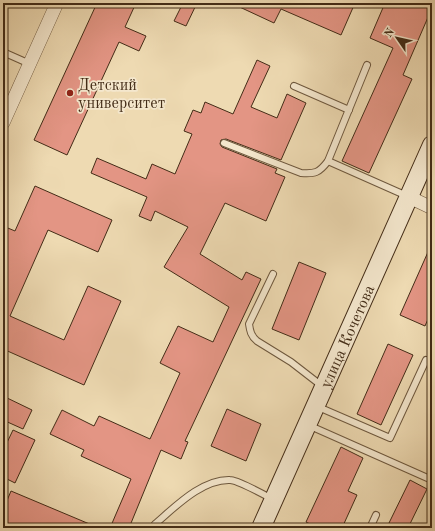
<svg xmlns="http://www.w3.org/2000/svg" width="435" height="531" font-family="'Old Standard TT',serif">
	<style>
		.building { fill: #e39584; stroke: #432c17 }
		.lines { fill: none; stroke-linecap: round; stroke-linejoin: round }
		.lane-casing { stroke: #6e583e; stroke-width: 8 }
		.street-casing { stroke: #6e583e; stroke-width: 14 }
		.secondary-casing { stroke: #432c17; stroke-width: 20 }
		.lane { stroke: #f4e7cd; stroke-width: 6 }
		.street { stroke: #f4e7cd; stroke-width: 13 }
		.secondary { stroke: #f4e7cd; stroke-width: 18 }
		.poi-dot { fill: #8f2418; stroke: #f4e7cd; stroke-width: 1.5 }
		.labels { text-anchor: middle; stroke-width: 3.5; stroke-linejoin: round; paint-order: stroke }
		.poi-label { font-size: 16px; fill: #432c17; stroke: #f4e7cd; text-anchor: start }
		.street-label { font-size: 16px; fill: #432c17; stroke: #f4e7cd }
	</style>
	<rect width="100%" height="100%" fill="#eedab2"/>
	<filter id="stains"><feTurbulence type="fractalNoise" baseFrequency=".005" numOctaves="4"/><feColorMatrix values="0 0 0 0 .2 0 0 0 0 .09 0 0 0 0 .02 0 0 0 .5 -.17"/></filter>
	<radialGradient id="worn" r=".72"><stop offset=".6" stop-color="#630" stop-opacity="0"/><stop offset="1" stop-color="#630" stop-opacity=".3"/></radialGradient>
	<g class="building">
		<polygon points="97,3 136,3 125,27 146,36 139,51 119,42 67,155 34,140"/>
		<polygon points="183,3 197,3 186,26 174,21"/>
		<polygon points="231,3 355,3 341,35 281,9 274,23"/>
		<polygon points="385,3 432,3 432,8 403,75 412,79 369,173 342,161 393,48 370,38"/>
		<polygon points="257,60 270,66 251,107 277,118 287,94 306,103 281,160 226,139 221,140 220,144 222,147 277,169 275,173 285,177 266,221 225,203 200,254 242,280 246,272 261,279 185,441 188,442 181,459 161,450 129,528 110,528 131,479 81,456 84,450 50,434 62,410 94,426 99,416 150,439 180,373 160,363 178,326 213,342 229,307 164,267 188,227 155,211 151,221 139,216 147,197 91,173 97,158 146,179 152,164 175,174 192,134 184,131 193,110 201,113 205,102 233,114"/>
		<polygon points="35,186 112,220 98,252 48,230 10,316 64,340 88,286 121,301 84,385 3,349 3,226 15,231"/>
		<polygon points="432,243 432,310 425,326 400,315"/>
		<polygon points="299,262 326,273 299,340 272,329"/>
		<polygon points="388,344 413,355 381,425 357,414"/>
		<polygon points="3,396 32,410 23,429 3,420"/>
		<polygon points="227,409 261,424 246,461 211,446"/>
		<polygon points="13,430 35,440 15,483 3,477 3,451"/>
		<polygon points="341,447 363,458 348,491 357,495 342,528 318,528 306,522"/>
		<polygon points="410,480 427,489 408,528 400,528 389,523"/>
		<polygon points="11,491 99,528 18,528 3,522 3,510"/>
	</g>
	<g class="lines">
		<defs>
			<g id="lane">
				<polyline points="3,52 30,64"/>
				<polyline points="294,86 349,110"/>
				<path d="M 224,143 L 301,173 C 315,174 319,173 328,161 L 367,65"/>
				<polyline points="328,161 407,196"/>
				<path d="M 273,274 L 249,324 C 250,331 251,336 257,341 L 291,362 L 322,386"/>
				<polyline points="316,406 390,438 426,360"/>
				<polyline points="308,425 432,480"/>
				<path d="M 155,524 C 175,507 202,479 230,480 C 237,480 265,495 272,499"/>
				<polyline points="370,528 376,515"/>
			</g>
			<g id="street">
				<polyline points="3,123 57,3"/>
				<polyline points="409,197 432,208"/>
			</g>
			<g id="secondary">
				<path id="s1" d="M 261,528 L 432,145"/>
			</g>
		</defs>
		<use href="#lane" class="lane-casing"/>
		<use href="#street" class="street-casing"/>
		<use href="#secondary" class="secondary-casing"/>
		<use href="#lane" class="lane"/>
		<use href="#street" class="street"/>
		<use href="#secondary" class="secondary"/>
	</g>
	<circle class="poi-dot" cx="70" cy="93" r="4"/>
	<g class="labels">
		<g class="poi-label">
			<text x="78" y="90">Детский<tspan x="78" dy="18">университет</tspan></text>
		</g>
		<g class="street-label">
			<text dy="6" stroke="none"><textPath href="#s1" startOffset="210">улица Кочетова</textPath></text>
		</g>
	</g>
	<rect width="435" height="531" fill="none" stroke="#eedab2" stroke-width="16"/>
	<rect x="4" y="4" width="427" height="523" fill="none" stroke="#432c17" stroke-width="2"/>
	<rect x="8" y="8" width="419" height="515" fill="none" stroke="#432c17"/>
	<g transform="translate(397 38) rotate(304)" stroke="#f4e7cd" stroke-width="3" paint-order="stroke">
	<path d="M0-3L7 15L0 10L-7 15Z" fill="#432c17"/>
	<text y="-6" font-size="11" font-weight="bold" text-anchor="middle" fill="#432c17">N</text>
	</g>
	<rect width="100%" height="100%" filter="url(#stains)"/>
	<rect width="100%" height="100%" fill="url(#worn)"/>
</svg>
